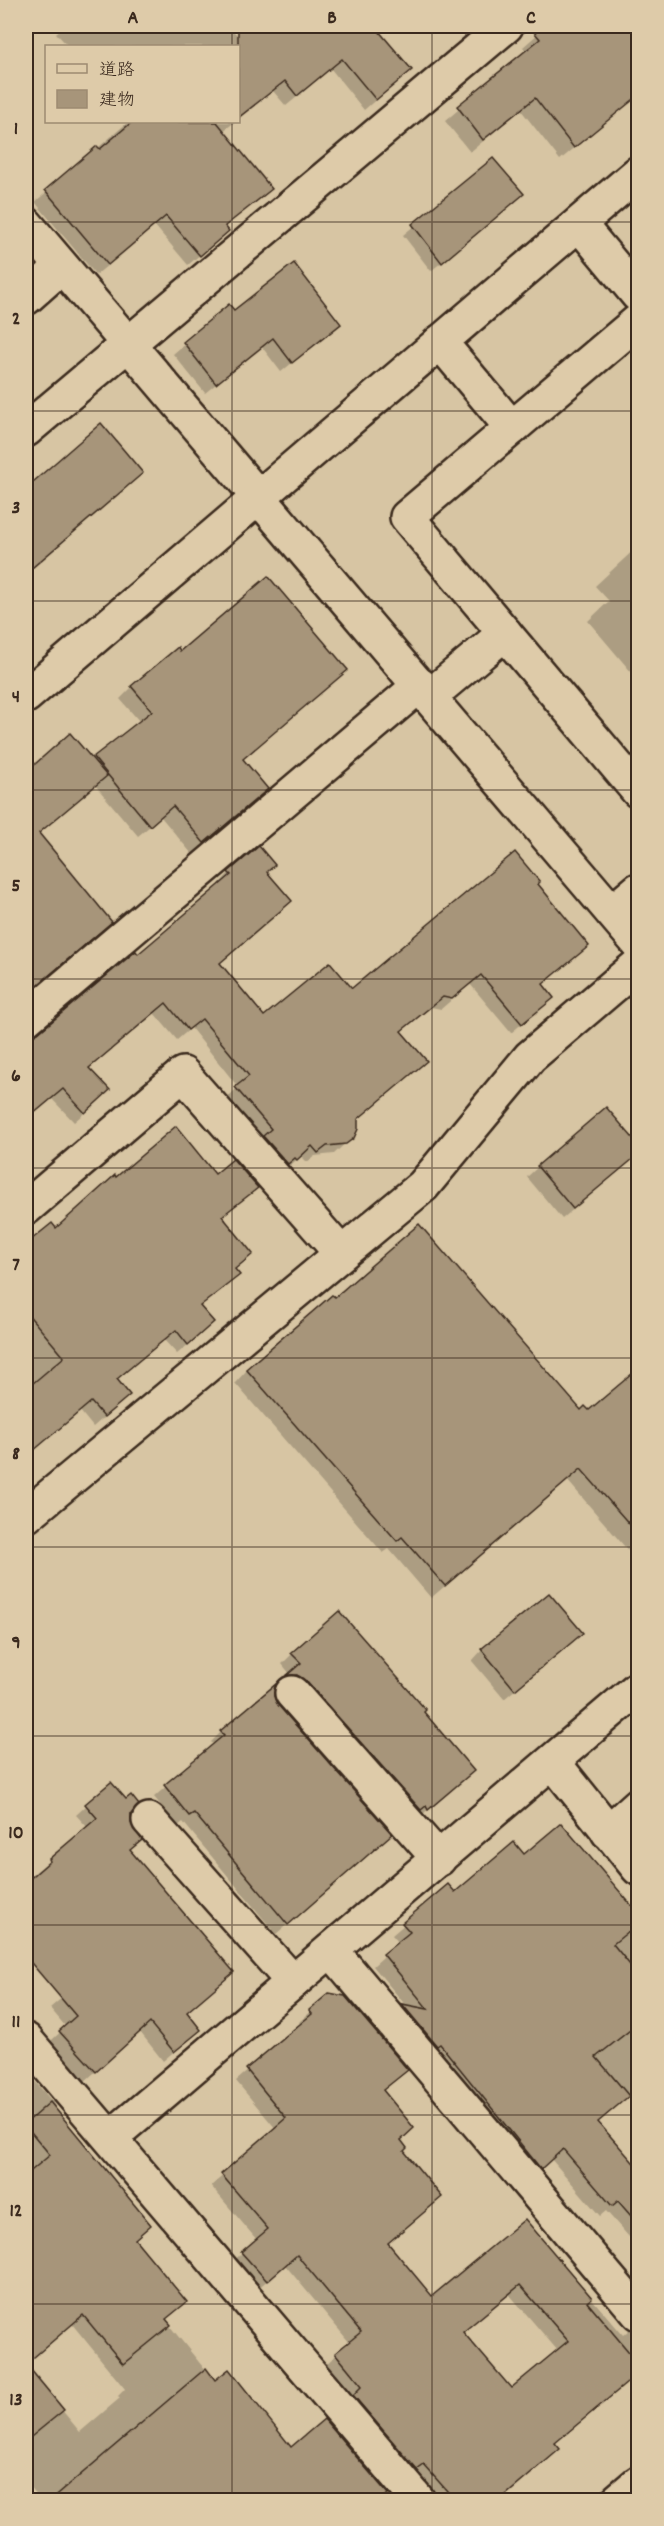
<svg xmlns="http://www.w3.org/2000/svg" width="664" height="2526" font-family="Dekko,'Klee One',sans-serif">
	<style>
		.shadow { fill: #0003; fill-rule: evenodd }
		.building { fill: #a7957a; stroke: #3b2a1e; stroke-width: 1.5; fill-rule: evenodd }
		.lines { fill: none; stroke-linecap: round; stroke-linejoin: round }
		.minor-casing { stroke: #3b2a1e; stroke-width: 38 }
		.minor { stroke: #decba9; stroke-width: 33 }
		.grid { fill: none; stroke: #3b2a1e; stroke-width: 1.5; stroke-opacity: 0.55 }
		.neatline { fill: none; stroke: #3b2a1e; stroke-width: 2 }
		.grid-label { font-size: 20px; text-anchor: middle; font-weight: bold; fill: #3b2a1e }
	</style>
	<rect width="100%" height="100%" fill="#d7c5a3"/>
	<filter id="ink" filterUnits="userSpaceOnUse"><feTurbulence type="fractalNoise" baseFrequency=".0167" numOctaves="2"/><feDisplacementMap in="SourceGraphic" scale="12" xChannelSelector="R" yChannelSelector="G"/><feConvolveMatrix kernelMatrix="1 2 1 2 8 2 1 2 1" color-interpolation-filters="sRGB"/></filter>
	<g filter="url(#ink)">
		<g class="shadow">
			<polygon points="64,26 229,26 237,35 248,26 373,26 410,70 364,110 331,69 286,106 273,91 238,119 238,46 68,46 56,33"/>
			<polygon points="547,26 580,26 583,29 587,26 638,26 638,95 560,160 521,110 470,152 445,121 527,52 523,47"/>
			<polygon points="128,122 235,122 223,131 270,189 224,227 216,241 188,265 155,226 96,275 35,202"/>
			<polygon points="493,160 512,204 431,271 403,235"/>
			<polygon points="229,306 234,312 339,324 281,372 262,347 205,393 173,354"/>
			<polygon points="101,425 141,473 26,573 26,490"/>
			<polygon points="638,546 638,680 588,621 609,601 595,586"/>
			<polygon points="132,687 242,760 266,789 192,854 161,817 138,836 95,785 39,833 110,922 26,995 26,774 70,735 92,761 140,722 120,699"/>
			<polygon points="259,848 265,873 219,964 264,1018 352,990 536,884 577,956 542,985 552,998 511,1033 470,984 441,1009 431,1007 400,1032 357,1120 352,1137 334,1154 315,1156 307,1162 301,1156 286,1169 226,1099 238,1087 191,1028 177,1040 154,1013 88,1069 98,1101 74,1122 52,1099 26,1121 26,1059 29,1057 26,1053 26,1044 138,956 221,886 219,884 229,873"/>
			<polygon points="630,1161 562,1219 527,1177 538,1167"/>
			<polygon points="215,1176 256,1188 221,1218 251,1254 234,1270 238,1275 199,1307 202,1333 177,1354 164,1340 116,1380 118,1405 93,1427 80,1411 26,1457 26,1246 52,1225 56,1230"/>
			<polygon points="247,1370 589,1413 638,1470 638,1562 567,1480 431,1598 389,1549 383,1553 235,1383"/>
			<polygon points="570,1644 504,1699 472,1661 482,1650"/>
			<polygon points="292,1654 422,1712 462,1781 417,1819 278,1686 290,1674 282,1664"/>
			<polygon points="277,1706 380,1845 276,1934 183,1822 178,1826 154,1797 214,1745 211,1742 221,1732"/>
			<polygon points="86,1806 130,1813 129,1851 232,1972 186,2013 199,2030 163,2061 140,2032 75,2090 41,2050 66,2027 50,2008 113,1954 75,1907 26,1946 26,1880 88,1828 76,1815"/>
			<polygon points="524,1856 633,1910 638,1906 638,2094 636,2090 597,2123 638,2172 638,2247 606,2211 600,2216 551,2159 529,2178 392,2016 402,2006 407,2007 373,1966 399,1943 392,1935 448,1887 454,1894"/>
			<path d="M 330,1995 L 406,2070 L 382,2092 L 402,2151 L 440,2197 L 387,2244 L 432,2298 L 525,2221 L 623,2335 L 629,2330 L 638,2332 L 638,2373 L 553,2444 L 547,2460 L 500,2500 L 435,2500 L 325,2365 L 350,2343 L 285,2265 L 255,2291 L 231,2263 L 257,2240 L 211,2186 L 276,2129 L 236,2081 L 301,2025 L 299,2022 ZM 509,2294 L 558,2351 L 510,2390 L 462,2333 Z"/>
			<polygon points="26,2071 56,2106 53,2108 149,2225 134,2240 175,2312 165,2320 215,2382 291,2449 386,2494 380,2500 41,2500 26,2481 26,2379 32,2374 80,2432 120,2398 118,2396 125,2389 72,2324 26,2364"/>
		</g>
		<g class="building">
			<polygon points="238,26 383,26 378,30 412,70 376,100 342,59 297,96 285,81 238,118"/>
			<polygon points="529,26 639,26 639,95 574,148 535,98 483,140 457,106 540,39"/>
			<polygon points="132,122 217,122 272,189 225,226 229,231 200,256 166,216 108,265 45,190 97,146 100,149"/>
			<polygon points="493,158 524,194 442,263 412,224"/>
			<polygon points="294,263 341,324 292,363 273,338 216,384 183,342 229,304 234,310"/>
			<polygon points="101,423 143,473 26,573 26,488"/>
			<polygon points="268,576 348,670 243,759 268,789 204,843 173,806 150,826 93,757 152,711 131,686 178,647 180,651"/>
			<polygon points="70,733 107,776 39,833 112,922 26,995 26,772"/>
			<polygon points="259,846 275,865 267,872 292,901 220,963 264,1016 330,962 352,988 515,852 540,882 538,884 589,946 543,984 554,998 522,1024 481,975 452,999 443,997 401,1031 427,1061 358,1119 358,1129 354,1138 346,1144 327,1146 318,1153 312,1146 297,1160 295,1158 288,1164 263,1136 271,1129 235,1087 249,1076 202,1019 188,1030 166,1003 89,1068 110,1090 85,1113 63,1089 26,1120 26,1037 38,1033 136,951 138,954 231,875 228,872"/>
			<polygon points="606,1107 639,1145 639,1154 573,1209 537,1166"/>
			<polygon points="176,1126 215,1174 233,1159 258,1188 222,1216 253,1254 235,1269 240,1275 200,1306 214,1322 188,1345 176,1330 117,1379 130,1395 104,1417 91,1402 26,1457 26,1389 64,1357 26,1312 26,1244 52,1223 56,1228 115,1175 116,1177"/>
			<polygon points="419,1224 581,1410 585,1406 589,1410 639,1368 639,1535 581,1469 445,1586 402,1537 397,1541 246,1369 332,1295 335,1297"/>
			<polygon points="549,1593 583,1633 515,1690 481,1649"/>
			<polygon points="339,1611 426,1710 424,1712 474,1771 428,1810 426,1806 421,1810 306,1681 297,1675 286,1676 301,1663 291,1653"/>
			<polygon points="276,1684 274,1696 278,1705 392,1834 288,1925 194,1813 189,1816 164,1785 224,1735 220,1731"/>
			<polygon points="111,1782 126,1799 131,1795 139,1805 131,1814 131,1823 142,1840 130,1850 234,1972 187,2012 201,2030 174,2052 150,2023 96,2072 59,2031 76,2016 26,1957 26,1882 50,1861 49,1859 97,1818 85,1804"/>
			<polygon points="561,1823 639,1914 639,1923 613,1944 639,1976 639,2023 596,2057 629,2096 598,2122 639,2169 639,2225 618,2201 612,2206 563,2149 541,2169 440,2044 437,2046 402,2004 428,2009 383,1954 410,1932 402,1923 448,1884 455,1892 514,1842 524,1854"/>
			<path d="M 329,1993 L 345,1996 L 408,2070 L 383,2090 L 414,2128 L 401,2140 L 407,2148 L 404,2151 L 442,2197 L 388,2243 L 432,2296 L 525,2219 L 592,2298 L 587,2302 L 639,2364 L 639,2373 L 555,2443 L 560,2449 L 500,2500 L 455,2500 L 424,2465 L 417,2470 L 353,2395 L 362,2386 L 335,2353 L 361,2332 L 297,2255 L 267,2281 L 241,2252 L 268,2229 L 221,2174 L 286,2118 L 246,2069 L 312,2014 L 309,2010 ZM 520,2285 L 568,2341 L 511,2388 L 463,2332 Z"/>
			<polygon points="50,2102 151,2225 135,2239 187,2302 166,2319 171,2325 123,2364 83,2315 26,2364 64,2410 26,2441 26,2175 50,2155 26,2126 26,2123"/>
			<polygon points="206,2368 215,2380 229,2369 291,2447 324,2419 388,2494 381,2500 51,2500"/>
		</g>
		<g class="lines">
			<defs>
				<g id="minor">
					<polyline points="26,224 638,943"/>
					<polyline points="579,224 638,295"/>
					<polyline points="26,298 61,267"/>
					<polyline points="638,321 407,517 638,791"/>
					<polyline points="440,342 512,428"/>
					<polyline points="26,430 506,26"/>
					<polyline points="26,696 638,173"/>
					<polyline points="430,696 505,633"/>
					<polyline points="612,912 638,890"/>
					<polyline points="26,1019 420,685"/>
					<polyline points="26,1208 183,1074 340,1252"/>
					<polyline points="26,1516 423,1186 530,1057 638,965"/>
					<polyline points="292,1693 439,1859"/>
					<polyline points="553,1762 638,1868"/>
					<polyline points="149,1820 293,1982"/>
					<polyline points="608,1832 638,1805"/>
					<polyline points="331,1950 638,2313"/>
					<polyline points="26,2040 418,2500"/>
					<polyline points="110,2138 638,1688"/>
					<polyline points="618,2500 638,2483"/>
				</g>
			</defs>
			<use href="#minor" class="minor-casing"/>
			<use href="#minor" class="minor"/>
		</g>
	</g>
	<path class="grid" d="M 232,26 L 232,46M 432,26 L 432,2500M 232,122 L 232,2500M 26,222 L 638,222M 26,411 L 638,411M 26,601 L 638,601M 26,790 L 638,790M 26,979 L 638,979M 26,1168 L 638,1168M 26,1358 L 638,1358M 26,1547 L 638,1547M 26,1736 L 638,1736M 26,1925 L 638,1925M 26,2115 L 638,2115M 26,2304 L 638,2304"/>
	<rect width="664" height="2526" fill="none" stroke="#decba9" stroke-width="66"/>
	<rect x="45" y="45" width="195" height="78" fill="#decba9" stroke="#9d8b71" stroke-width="1.5"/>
	<rect x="57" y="64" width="30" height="9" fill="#decba9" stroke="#9d8b71" stroke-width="1.5"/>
	<text x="99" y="75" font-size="18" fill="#3b2a1e">道路</text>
	<rect x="57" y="90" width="30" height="18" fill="#a7957a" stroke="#9d8b71" stroke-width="1.5"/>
	<text x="99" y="105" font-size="18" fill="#3b2a1e">建物</text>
	<rect x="33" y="33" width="598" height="2460" class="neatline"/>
	<g class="grid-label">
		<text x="133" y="23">A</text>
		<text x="332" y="23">B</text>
		<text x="531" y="23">C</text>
		<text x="16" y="134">1</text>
		<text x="16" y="324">2</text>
		<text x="16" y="513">3</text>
		<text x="16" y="702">4</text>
		<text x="16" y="891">5</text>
		<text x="16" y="1081">6</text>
		<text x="16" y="1270">7</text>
		<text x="16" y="1459">8</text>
		<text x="16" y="1648">9</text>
		<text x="16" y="1838">10</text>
		<text x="16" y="2027">11</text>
		<text x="16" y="2216">12</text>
		<text x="16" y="2405">13</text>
	</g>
</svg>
